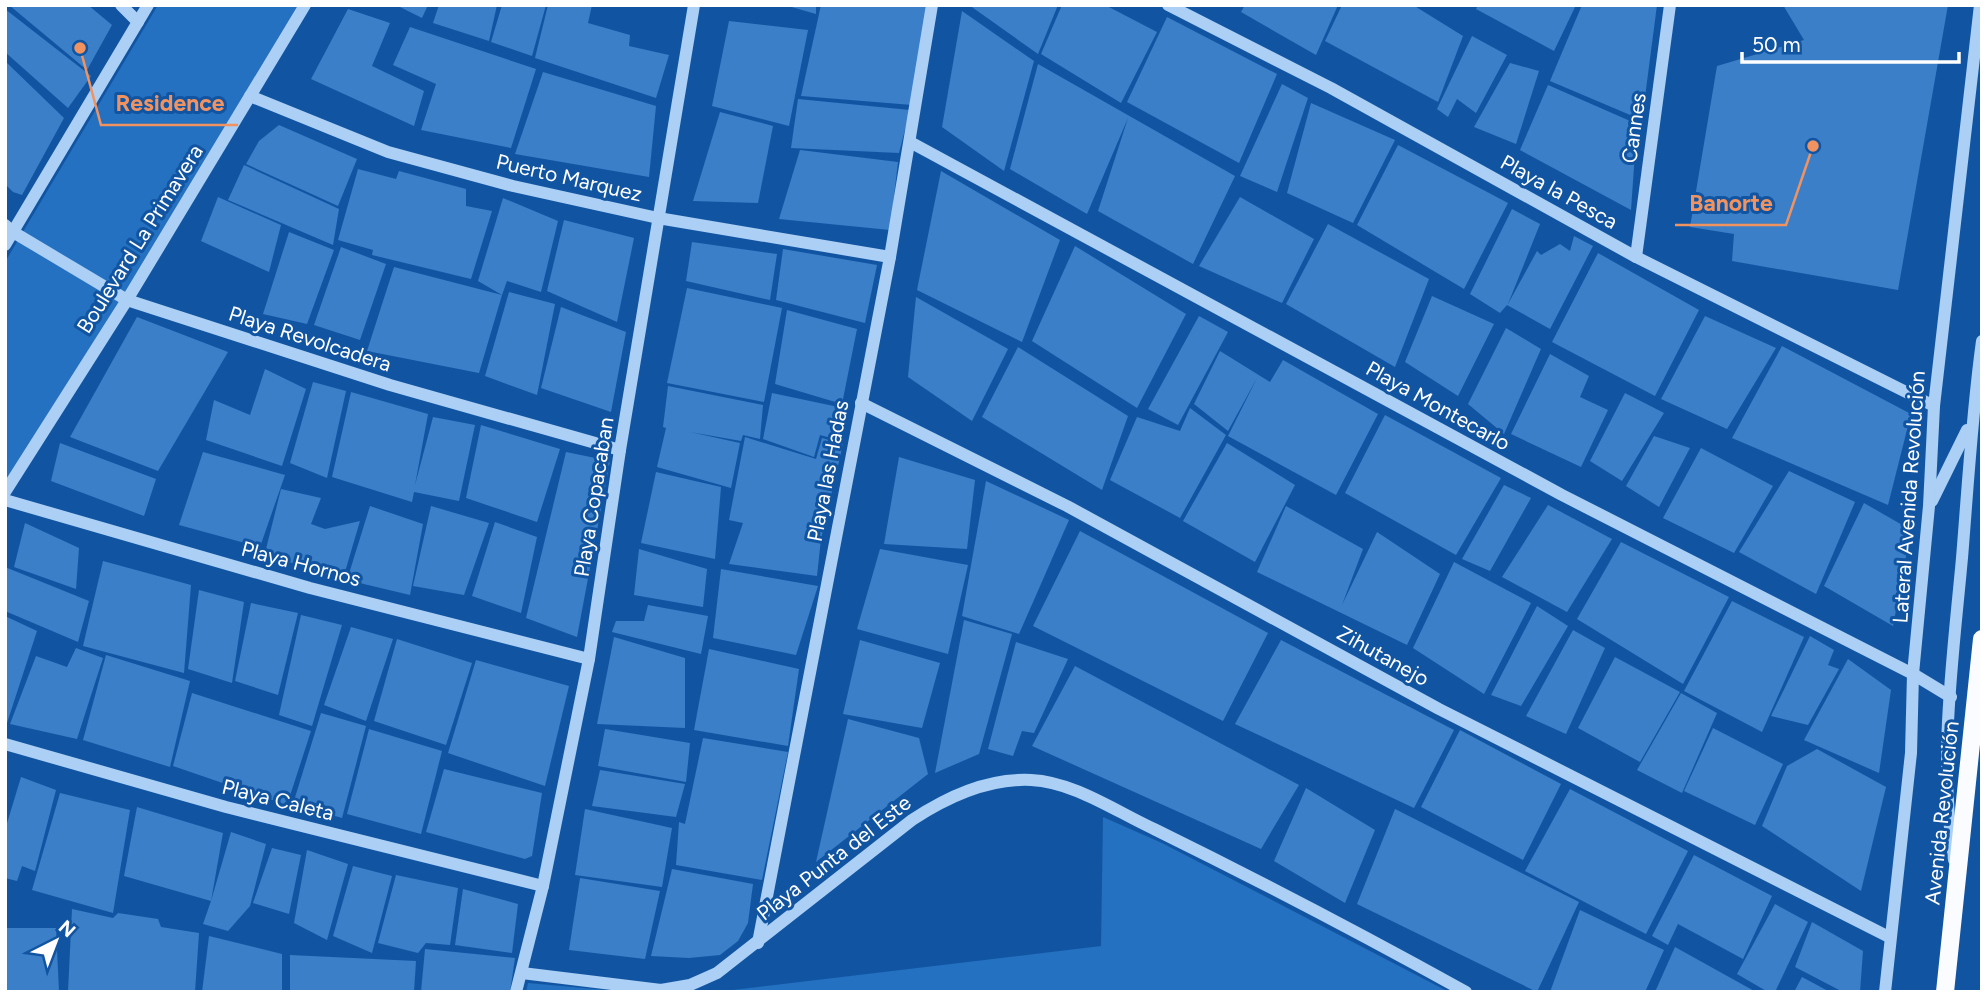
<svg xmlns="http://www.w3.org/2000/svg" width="1987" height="997" font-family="Figtree,sans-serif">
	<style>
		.green { fill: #2470c1 }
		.building { fill: #3a7fc8 }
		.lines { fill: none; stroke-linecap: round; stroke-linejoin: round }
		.minor { stroke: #abcff5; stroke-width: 12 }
		.major { stroke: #fafcff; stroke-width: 18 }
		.labels { text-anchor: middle; stroke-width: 6; stroke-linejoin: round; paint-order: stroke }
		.street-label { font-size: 21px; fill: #fff; stroke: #1155a2 }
		.leader { fill: none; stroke: #f09361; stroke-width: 2.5 }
		.callout-dot { fill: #f09361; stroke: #1155a2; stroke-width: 2.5 }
		.callout-label { font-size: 23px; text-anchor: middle; font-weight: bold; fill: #f09361; stroke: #1155a2; stroke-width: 6; stroke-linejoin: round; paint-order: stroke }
	</style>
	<rect width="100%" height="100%" fill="#1155a2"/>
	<g class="green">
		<polygon points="158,5 298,5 119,302 5,482 5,262"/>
		<polygon points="1103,817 1162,843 1449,992 716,992 1101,946"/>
		<polygon points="528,983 628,992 526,992"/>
	</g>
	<g class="building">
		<polygon points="9,5 88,5 112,25 87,70"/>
		<polygon points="396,5 428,5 422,18"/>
		<polygon points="439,5 497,5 489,41 433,23"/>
		<polygon points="502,5 546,5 532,56 491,42"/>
		<polygon points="548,5 592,5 588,23 630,35 629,46 669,55 656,98 535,58"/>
		<polygon points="788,5 816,5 816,14 788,6"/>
		<polygon points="821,5 927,5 912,105 801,96"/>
		<polygon points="969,5 1058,5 1038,54"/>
		<polygon points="1062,5 1105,5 1157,32 1121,103 1041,54"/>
		<polygon points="1245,5 1338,5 1316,55 1241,12"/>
		<polygon points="1342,5 1413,5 1463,36 1438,102 1325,41"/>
		<polygon points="1478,5 1576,5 1554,51 1476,9"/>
		<polygon points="1582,5 1657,5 1642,120 1550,81"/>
		<polygon points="1783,5 1948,5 1898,290 1732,261 1734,234 1690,227 1717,66 1804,40"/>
		<polygon points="5,9 91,76 68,108 5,52"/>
		<polygon points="348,9 390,23 372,66 424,91 414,126 311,79"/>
		<polygon points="962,11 1034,61 1004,171 942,127"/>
		<polygon points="1167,17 1277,74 1239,163 1127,102"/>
		<polygon points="729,21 808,30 789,126 712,106"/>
		<polygon points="410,27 536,69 511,148 421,130 436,84 393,65"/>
		<polygon points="1472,36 1507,55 1476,113 1457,99 1448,117 1437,109"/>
		<polygon points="5,61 64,118 22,195 13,192 5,184"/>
		<polygon points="1510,63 1539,71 1516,144 1474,127"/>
		<polygon points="1038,64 1235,176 1193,264 1098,211 1128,118 1087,214 1010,169"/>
		<polygon points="543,72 656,106 649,177 515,154"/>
		<polygon points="1282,84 1308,98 1277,192 1240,176"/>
		<polygon points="1548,85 1637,124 1631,210 1520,150"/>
		<polygon points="798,99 910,110 899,153 791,148"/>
		<polygon points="1311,103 1395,140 1353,223 1287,193"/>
		<polygon points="720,112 773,126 758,203 693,201"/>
		<polygon points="279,125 357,159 338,206 246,164 259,141"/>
		<polygon points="1398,145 1508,203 1464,289 1357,225"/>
		<polygon points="800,150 898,162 890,230 779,219"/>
		<polygon points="244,165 339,209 333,245 228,200"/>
		<polygon points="358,169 396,179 399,171 466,189 466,206 492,211 471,279 372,255 373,250 338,240"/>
		<polygon points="941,171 1060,240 1022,342 917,290"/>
		<polygon points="218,197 281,225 269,272 201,241"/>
		<polygon points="1240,197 1314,239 1282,303 1199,266"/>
		<polygon points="503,198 558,221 541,292 507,281 502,295 478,281"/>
		<polygon points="1512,209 1540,224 1508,304 1537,251 1541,255 1560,244 1570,251 1574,236 1593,246 1550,329 1507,305 1500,313 1470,294"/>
		<polygon points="564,220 634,238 617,322 547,291"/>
		<polygon points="1328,224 1429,279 1395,367 1286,304"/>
		<polygon points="289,232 334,250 307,324 263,314"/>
		<polygon points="692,242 777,254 770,300 686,281"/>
		<polygon points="1075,246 1186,314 1137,408 1032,341"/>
		<polygon points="341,247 386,264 360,340 314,325"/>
		<polygon points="783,249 877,265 865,323 776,300"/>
		<polygon points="1598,253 1699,310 1655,396 1552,342"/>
		<polygon points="394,267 502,295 479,373 367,351"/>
		<polygon points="687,288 782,308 764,402 667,383"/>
		<polygon points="509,292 555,304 537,395 485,376"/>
		<polygon points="1432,296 1494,324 1458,396 1405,362"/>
		<polygon points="916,297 1008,349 972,421 908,377"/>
		<polygon points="561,307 626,332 611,412 541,388"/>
		<polygon points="787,310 857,329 842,404 775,384"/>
		<polygon points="1199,316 1228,332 1178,425 1148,409"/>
		<polygon points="1705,316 1776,348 1727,429 1661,399"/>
		<polygon points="137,317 228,352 158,471 70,437"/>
		<polygon points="1506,328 1541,349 1504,434 1468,404"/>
		<polygon points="1782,346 1911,414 1888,505 1732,438"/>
		<polygon points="1018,347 1128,416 1102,490 982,417"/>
		<polygon points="1220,351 1270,382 1283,360 1378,414 1336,495 1228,436 1257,378 1228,431 1194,404"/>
		<polygon points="1550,354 1589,376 1580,397 1608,410 1581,467 1511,434"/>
		<polygon points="265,369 306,389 282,466 206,440 214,400 250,415"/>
		<polygon points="313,382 346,391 327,478 290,463"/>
		<polygon points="668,386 763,405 760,439 743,435 741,441 690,432 740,443 731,488 657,467 666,428 663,427"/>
		<polygon points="351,392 428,414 415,485 433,417 475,425 459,501 414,492 412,502 332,477"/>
		<polygon points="772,393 848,409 842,441 820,435 814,457 763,439"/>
		<polygon points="1625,393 1664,413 1622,481 1590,461"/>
		<polygon points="1190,408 1226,435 1180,518 1110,480 1137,417 1180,431"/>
		<polygon points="1385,415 1501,478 1456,555 1345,493"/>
		<polygon points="481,425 560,449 537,522 466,498"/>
		<polygon points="1654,436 1690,448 1659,507 1626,486"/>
		<polygon points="745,437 816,459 822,438 843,444 821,539 817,576 729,564 743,523 729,520"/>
		<polygon points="60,443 156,479 144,516 51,481"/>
		<polygon points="1227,443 1295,485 1255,562 1183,521"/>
		<polygon points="1701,448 1773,486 1734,553 1663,518"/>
		<polygon points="203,452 285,475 260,547 179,525"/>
		<polygon points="566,452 610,461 577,637 526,618"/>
		<polygon points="899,457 975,480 967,549 884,544"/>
		<polygon points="1789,471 1855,502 1816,594 1739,552"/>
		<polygon points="656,472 721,487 715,559 641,543"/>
		<polygon points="986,481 1069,520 1019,634 962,616"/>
		<polygon points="1504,485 1531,498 1490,571 1462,559"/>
		<polygon points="281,489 321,498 311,524 325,529 360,521 342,582 265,553"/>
		<polygon points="1864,503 1911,530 1893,626 1824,586"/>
		<polygon points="1548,505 1612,539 1567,612 1502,577"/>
		<polygon points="370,506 423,524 410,595 347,580"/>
		<polygon points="431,506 489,523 464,595 413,586"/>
		<polygon points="1286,506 1363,549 1342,605 1377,532 1440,574 1407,645 1257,572"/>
		<polygon points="495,522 537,537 521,613 472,596"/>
		<polygon points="25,523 79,548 76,589 14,567"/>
		<polygon points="1080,531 1268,633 1223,721 1033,626"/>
		<polygon points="1621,542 1729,597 1683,684 1577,619"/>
		<polygon points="639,549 707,569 703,607 634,595"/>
		<polygon points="880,549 968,565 948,654 857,629"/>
		<polygon points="103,561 191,585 184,673 83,646"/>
		<polygon points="1454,562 1531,603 1484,694 1413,648"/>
		<polygon points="5,567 89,601 78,642 5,611"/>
		<polygon points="721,569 818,586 796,655 713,638"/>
		<polygon points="199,590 244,602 232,683 188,669"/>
		<polygon points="1732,601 1804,637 1762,732 1684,691"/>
		<polygon points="251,603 298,613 278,695 235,681"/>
		<polygon points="648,605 708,616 701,654 612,632 616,621 644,621"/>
		<polygon points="1537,606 1568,626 1521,706 1491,695"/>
		<polygon points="301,615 342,625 312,726 279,715"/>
		<polygon points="5,616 37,631 6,726 5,726"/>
		<polygon points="964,620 1012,634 979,754 935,773"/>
		<polygon points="351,627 393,639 366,721 324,705"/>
		<polygon points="1573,630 1605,648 1566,734 1526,716"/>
		<polygon points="1810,636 1834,650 1828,665 1839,669 1808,725 1771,716"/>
		<polygon points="614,637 685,658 685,728 597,724"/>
		<polygon points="397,639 472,663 446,745 374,721"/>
		<polygon points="860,640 940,663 922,728 843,714"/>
		<polygon points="1281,640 1454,730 1414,808 1235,724"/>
		<polygon points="1016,642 1068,659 1034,733 1022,731 1013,756 988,749"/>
		<polygon points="76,648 103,658 77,739 10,724 36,656 67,667"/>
		<polygon points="709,649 799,669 788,746 694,730"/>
		<polygon points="106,655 190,681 170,767 83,740"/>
		<polygon points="1615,657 1680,692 1640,762 1578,728"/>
		<polygon points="1848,659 1891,690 1879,773 1804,740"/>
		<polygon points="476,660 569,686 545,786 448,753"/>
		<polygon points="1075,666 1299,785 1261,849 1032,746"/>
		<polygon points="192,693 311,731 287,805 173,766"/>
		<polygon points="1681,693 1717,713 1682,793 1637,770"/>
		<polygon points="321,713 366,726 342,818 293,804"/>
		<polygon points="848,719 919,738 928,774 816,862"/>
		<polygon points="1713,728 1783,764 1755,825 1684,791"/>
		<polygon points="369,729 442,751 421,834 347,814"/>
		<polygon points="605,729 690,743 686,782 598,766"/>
		<polygon points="1460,730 1561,784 1523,860 1421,807"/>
		<polygon points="703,738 788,752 762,880 676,865 679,822 685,824"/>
		<polygon points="1817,749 1886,787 1861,891 1762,826 1787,766"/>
		<polygon points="444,769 542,793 532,856 525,859 426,832"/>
		<polygon points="600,770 685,784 676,817 592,806"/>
		<polygon points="21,777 56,790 35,871 22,866 17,881 5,878 5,830"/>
		<polygon points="1306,788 1375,830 1345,903 1274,861"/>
		<polygon points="1570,789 1688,851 1646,934 1525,871"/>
		<polygon points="60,793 130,810 113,913 32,890"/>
		<polygon points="137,807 223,833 211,901 231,832 266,844 250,906 228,931 203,924 211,901 124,876"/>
		<polygon points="585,809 672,828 662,887 575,875"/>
		<polygon points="1395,809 1579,902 1537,992 1357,904"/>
		<polygon points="272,848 301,855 289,914 253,903"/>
		<polygon points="307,850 348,864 327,940 294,923"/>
		<polygon points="1694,855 1772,896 1743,959 1678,924 1668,945 1652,936"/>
		<polygon points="353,866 392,876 372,953 333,936"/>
		<polygon points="672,869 753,884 748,923 738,941 720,955 689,958 651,956"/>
		<polygon points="396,875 458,888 450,945 426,943 418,953 378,943"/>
		<polygon points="580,878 660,891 645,959 569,950"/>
		<polygon points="463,889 518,904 512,953 455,945"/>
		<polygon points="1775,904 1808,922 1775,992 1768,992 1737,974"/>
		<polygon points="72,909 113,918 118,913 158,919 161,927 199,933 195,992 68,992"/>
		<polygon points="1580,910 1664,950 1645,992 1550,992"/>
		<polygon points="1812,922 1863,951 1860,992 1843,992 1795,967"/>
		<polygon points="5,928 56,928 59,992 5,992"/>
		<polygon points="209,936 282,954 282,992 202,992"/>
		<polygon points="1675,947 1756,992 1655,992"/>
		<polygon points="425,949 515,958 510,992 421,992"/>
		<polygon points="290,955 416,961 414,992 290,992"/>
		<polygon points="1802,977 1830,992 1794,992"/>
	</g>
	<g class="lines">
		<g class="minor">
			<polyline points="121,5 138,22"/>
			<polyline points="1168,5 1331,88 1636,257 1934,406"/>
			<polyline points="250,96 388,152 513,186 658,218 890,257"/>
			<polyline points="910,142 1562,495 1913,674 1951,697"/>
			<polyline points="5,225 13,232 127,300 390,385 620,450"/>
			<polyline points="5,245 148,5"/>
			<polyline points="1636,257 1670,5"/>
			<polyline points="861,403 1067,506 1439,709 1889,937"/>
			<polyline points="5,492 127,300 305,5"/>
			<polyline points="5,500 310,588 589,659"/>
			<polyline points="1932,501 1967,430"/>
			<polyline points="5,744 226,807 543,886"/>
			<path d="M 1954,860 C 1938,762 1953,657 1962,558 C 1968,485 1972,413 1982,341"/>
			<polyline points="758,943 890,257 932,5"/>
			<path d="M 522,973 L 661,990 L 690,985 L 717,973 L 912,820 C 947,797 987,778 1031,780 C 1074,782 1115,811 1154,829 C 1260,881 1363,935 1466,992"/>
			<polyline points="516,992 543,886 589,659 620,450 694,5"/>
			<polyline points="1885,992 1911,753 1913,674 1929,506 1934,406 1980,5"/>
		</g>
		<polyline class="major" points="1945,992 1982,639"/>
	</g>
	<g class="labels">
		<g class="street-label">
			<text transform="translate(1634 128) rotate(-82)" y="7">Cannes</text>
			<text transform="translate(569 178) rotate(13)" y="7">Puerto Marquez</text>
			<text transform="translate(1559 192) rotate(29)" y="7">Playa la Pesca</text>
			<text transform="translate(140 239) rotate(-58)" y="7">Boulevard La Primavera</text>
			<text transform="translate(310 339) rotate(18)" y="7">Playa Revolcadera</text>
			<text transform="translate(1438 406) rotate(29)" y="7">Playa Montecarlo</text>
			<text transform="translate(828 471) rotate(-79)" y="7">Playa las Hadas</text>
			<text transform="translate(594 497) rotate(-81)" y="7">Playa Copacaban</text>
			<text transform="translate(1909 497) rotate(-86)" y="7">Lateral Avenida Revolución</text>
			<text transform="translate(301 564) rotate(15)" y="7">Playa Hornos</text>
			<text transform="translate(1383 656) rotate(29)" y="7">Zihutanejo</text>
			<text transform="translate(278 800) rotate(14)" y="7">Playa Caleta</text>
			<text transform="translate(1942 813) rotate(-84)" y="7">Avenida Revolución</text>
			<text transform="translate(834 858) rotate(-38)" y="7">Playa Punta del Este</text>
		</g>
	</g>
	<path class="leader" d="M80 48L101 125H238M1813 146L1786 225H1675"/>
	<g class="callout-dot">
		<circle cx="80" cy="48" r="7"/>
		<circle cx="1813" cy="146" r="7"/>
	</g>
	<g class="callout-label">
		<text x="170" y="111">Residence</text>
		<text x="1731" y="211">Banorte</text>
	</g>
	<rect width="1987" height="997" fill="none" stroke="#ffffff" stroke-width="14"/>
	<g transform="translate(56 941) rotate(42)" stroke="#1155a2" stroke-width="5" paint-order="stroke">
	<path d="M0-5L12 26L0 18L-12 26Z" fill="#ffffff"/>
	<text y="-10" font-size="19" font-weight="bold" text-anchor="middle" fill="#ffffff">N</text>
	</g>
	<path d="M1742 52v10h217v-10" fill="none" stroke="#ffffff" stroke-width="3.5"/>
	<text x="1752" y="52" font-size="21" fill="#ffffff" stroke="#1155a2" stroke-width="5" paint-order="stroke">50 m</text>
</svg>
